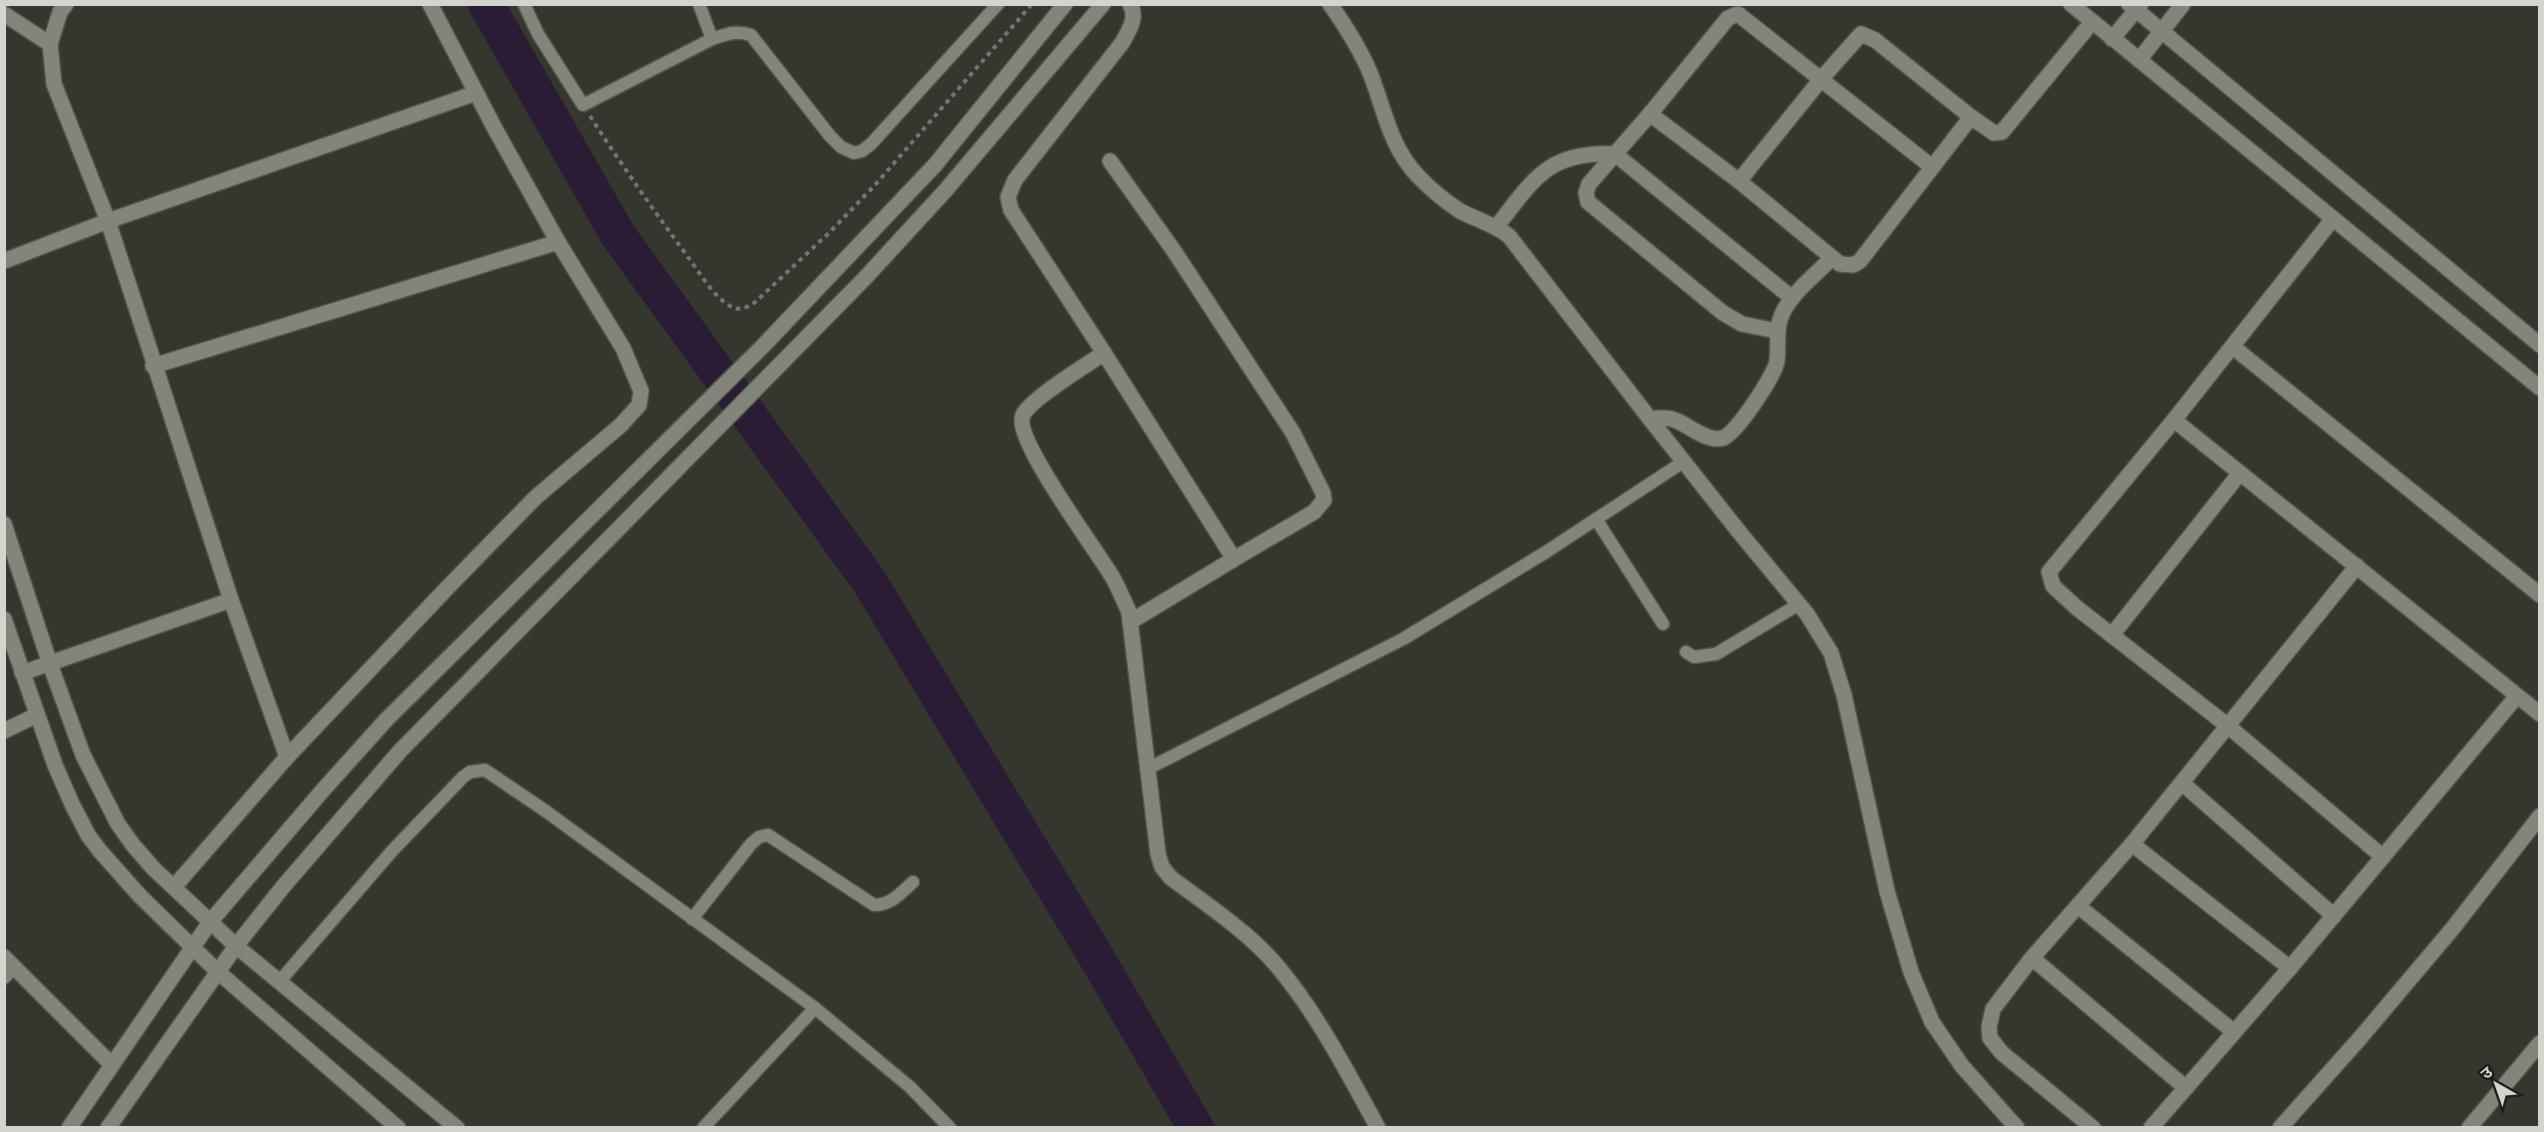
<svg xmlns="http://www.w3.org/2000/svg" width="2544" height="1132" font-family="'Libre Baskerville','Noto Sans Devanagari',serif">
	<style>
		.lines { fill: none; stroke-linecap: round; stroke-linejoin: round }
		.river { stroke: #2a1c35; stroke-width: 36 }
		.service-casing { stroke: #54544c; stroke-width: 15 }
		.minor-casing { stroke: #54544c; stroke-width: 18 }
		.secondary-casing { stroke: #54544c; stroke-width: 18 }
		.path { stroke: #74756e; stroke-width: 4; stroke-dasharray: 4.5 4.5; stroke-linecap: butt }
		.service { stroke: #84857a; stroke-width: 12 }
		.minor { stroke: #84857a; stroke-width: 15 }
		.secondary { stroke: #84857a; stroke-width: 15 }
	</style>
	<rect width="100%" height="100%" fill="#35362d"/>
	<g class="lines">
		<polyline class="river" points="486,4 618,235 869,581 1098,960 1196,1128"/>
		<defs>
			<g id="service">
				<path d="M 524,4 L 538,34 L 583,105 L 712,39 C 727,34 736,30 751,35 L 830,136 L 841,147 L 854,153 L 862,151 L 871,144 L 998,4"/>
				<polyline points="699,4 712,39"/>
				<polyline points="1596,519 1663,624"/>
				<polyline points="1686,652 1694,657 1716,654 1799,604"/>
				<polyline points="1147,769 1403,639 1546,552 1683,462"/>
				<path d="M 692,919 L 751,844 L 759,837 L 768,835 L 874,905 C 891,905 901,893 913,882"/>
				<polyline points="4,978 15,967"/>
				<polyline points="279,982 392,851 463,777 470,772 485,770 547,812 815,1008 910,1087 950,1128"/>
				<polyline points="703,1128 815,1008"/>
			</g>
			<g id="minor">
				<polyline points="66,4 60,12 50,44 54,84 108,221 231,600 287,757"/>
				<path d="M 1130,4 C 1138,18 1129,30 1122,43 L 1015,180 L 1008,197 L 1011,210 L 1104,353 C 1087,365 1030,399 1023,415 C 1012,438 1098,552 1113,578 C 1119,589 1124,601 1129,612 L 1158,854 L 1162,867 L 1171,878 C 1206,904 1250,933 1278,967 C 1318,1015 1348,1073 1378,1128"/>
				<path d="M 1330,4 C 1344,24 1358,46 1368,68 C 1384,105 1388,145 1418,176 C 1430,189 1445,201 1460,211 C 1477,220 1494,224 1509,236 L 1650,419 L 1740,533 L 1807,614 L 1831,653 L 1844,695 L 1887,891 L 1911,972 L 1932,1022 L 1962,1066 L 2017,1128"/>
				<polyline points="2071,4 2540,388"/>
				<polyline points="2129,4 2540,345"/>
				<polyline points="4,14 50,44"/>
				<polyline points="2112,39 2141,4"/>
				<polyline points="2139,60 2183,4"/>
				<polyline points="1650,114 1589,184 1586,193 1588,202 1723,313 1742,324 1777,331"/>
				<polyline points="1110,161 1174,251 1293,433 1323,493 1324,500 1314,512 1234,559"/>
				<polyline points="1932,167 1738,14 1728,18 1650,114 1739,181 1840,264 1853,265 1860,261 1971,117 1994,133 2002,132 2092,22"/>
				<polyline points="1739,181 1822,78 1861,34 1875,40 1971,117"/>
				<polyline points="2332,220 2174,420 2049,572 2053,586 2077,608 2228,726 2383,857"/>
				<path d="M 1497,226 C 1534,179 1548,151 1615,154 L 1792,298"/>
				<polyline points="4,261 108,221 476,93"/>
				<polyline points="2233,347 2540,595"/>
				<polyline points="1104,353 1234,559 1130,622"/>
				<polyline points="153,366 558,242"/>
				<path d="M 1650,419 C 1657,418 1665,417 1672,419 C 1687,423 1706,443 1723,438 C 1736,434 1775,375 1777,361 C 1779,344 1775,328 1783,312 C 1794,291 1816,274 1832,258"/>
				<polyline points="2174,420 2540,714"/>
				<polyline points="4,524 50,664 83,755 118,824 133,845 153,868 236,946 457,1128"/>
				<polyline points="4,619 55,765 72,804 88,835 100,851 140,896 217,971 398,1128"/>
				<polyline points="2112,635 2240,473"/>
				<polyline points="22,673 231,600"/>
				<polyline points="4,731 37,715"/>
				<polyline points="2182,783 2334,916"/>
				<polyline points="2132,844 2290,968"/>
				<polyline points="174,887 287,757 448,587 536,497 621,425 639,405 641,391 623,348 558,242 494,127 430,4"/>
				<polyline points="2078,906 2234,1032"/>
				<polyline points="4,957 112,1065"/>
				<polyline points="2032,958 2186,1088"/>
				<polyline points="2093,1128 2002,1053 1990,1038 1989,1027 1993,1009 2031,959 2132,844 2357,566"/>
				<polyline points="2151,1128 2290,968 2517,696"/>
				<polyline points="2280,1128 2361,1037 2453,928 2540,816"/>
				<polyline points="2469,1128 2540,1043"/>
			</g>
			<g id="secondary">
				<polyline points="69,1128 210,922 323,790 386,720 762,347 935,165 1065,4"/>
				<polyline points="108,1128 236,946 282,888 400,751 865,278 945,191 1103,4"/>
			</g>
		</defs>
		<use href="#service" class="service-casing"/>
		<use href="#minor" class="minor-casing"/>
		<use href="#secondary" class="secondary-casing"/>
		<path class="path" d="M 590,116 C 621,164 654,211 688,257 C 700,273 713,296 730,306 C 737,311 744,308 752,305 L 830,232 L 875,185 L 1032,4"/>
		<use href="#service" class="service"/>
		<use href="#minor" class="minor"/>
		<use href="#secondary" class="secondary"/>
	</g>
	<rect width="2544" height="1132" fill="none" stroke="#d3d4ce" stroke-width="12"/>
	<g transform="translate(2496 1084) rotate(320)" stroke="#1d1d19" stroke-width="4.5" paint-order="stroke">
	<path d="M0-4.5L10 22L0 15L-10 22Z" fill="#d3d4ce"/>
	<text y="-9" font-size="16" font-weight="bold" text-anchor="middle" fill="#d3d4ce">उ</text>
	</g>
</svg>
